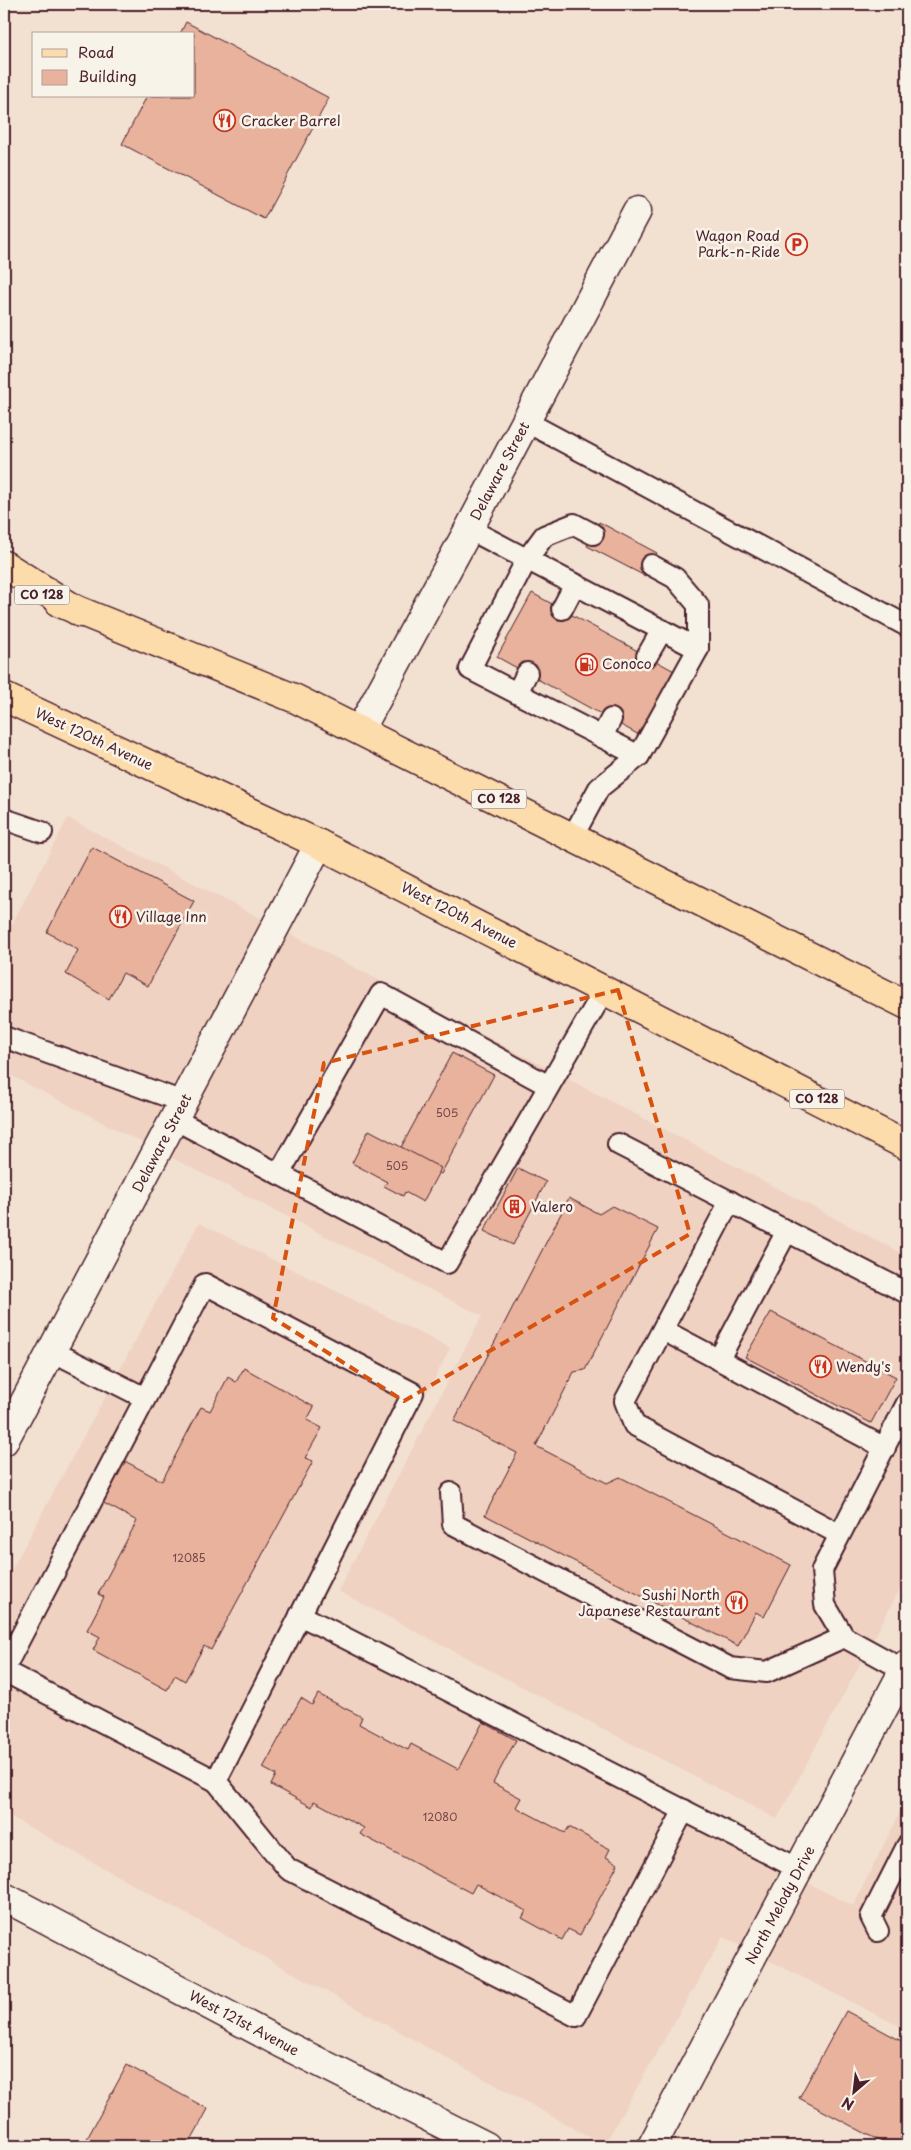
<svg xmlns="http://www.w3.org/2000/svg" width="911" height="2150" font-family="'Playpen Sans',sans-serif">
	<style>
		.built { fill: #efd2c1 }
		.building { fill: #e8b29c; stroke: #4a1f2b }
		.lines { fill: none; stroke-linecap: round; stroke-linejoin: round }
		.lane-casing { stroke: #4a1f2b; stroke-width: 24 }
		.street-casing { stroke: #4a1f2b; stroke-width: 31 }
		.primary-casing { stroke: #4a1f2b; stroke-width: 31 }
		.highway-casing { stroke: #4a1f2b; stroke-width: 31 }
		.lane { stroke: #f7f3e8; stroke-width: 20 }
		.street { stroke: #f7f3e8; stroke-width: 28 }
		.primary { stroke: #fddcac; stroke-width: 28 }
		.highway { stroke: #fddcac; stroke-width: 28 }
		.marked { fill: none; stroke: #d8530f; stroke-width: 4; stroke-dasharray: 10 6; stroke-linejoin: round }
		.labels { text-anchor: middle; stroke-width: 5; stroke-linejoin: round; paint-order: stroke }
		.number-label { font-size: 11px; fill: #724447 }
		.shield { fill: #f7f3e8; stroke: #7e5f64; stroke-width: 1 }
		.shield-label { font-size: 12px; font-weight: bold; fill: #4a1f2b }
		.poi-label { font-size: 14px; fill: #4a1f2b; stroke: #f7f3e8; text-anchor: start }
		.street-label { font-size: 14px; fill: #4a1f2b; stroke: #f7f3e8 }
	</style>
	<rect width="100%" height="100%" fill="#f2e0d1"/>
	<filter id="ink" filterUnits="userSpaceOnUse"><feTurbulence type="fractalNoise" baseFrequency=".02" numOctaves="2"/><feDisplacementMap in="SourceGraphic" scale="10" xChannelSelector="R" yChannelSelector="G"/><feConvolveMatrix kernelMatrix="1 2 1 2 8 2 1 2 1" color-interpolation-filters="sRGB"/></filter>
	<g filter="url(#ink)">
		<g class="built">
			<polygon points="68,818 907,1256 907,1576 777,1819 338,1591 482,1316 4,1072 4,939"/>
			<polygon points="199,1223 450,1348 307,1630 853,1906 907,1799 907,2030 723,1937 604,2145 4,1813 4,1584"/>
		</g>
		<g class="building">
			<polygon points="186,22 329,98 264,219 122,144 147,96 194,96 194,34 180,34"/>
			<polygon points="599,522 657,553 645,576 587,546"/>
			<polygon points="532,593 676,672 641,736 497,657"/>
			<polygon points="92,847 194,901 148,986 123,973 109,999 66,974 78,950 47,932"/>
			<polygon points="452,1053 494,1075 441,1174 399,1151"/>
			<polygon points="369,1130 441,1168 423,1202 405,1192 403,1196 384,1186 387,1182 352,1163"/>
			<polygon points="518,1168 546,1182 513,1245 484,1231"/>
			<polygon points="569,1198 599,1214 612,1206 658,1229 585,1370 574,1372 536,1446 607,1483 620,1477 791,1565 764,1617 756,1612 738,1646 485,1515 517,1453 454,1421"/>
			<polygon points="771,1312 896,1377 871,1423 745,1357"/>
			<polygon points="244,1368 314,1407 307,1420 322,1428 305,1458 313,1461 211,1650 204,1646 185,1681 175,1675 167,1690 93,1650 100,1637 87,1630 104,1597 98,1594 137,1521 98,1500 121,1459 162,1481 201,1407 210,1411 228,1377 236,1382"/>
			<polygon points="318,1694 362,1717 359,1724 408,1750 411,1744 458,1769 483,1722 516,1740 493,1783 521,1798 516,1807 565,1833 569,1827 610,1849 606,1857 618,1864 580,1935 568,1929 562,1940 522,1918 526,1911 476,1884 471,1893 360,1834 364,1828 314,1801 312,1807 271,1785 276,1775 263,1768 301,1698 312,1705"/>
			<polygon points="846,2011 907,2044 907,2146 889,2146 799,2098"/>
			<polygon points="127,2065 208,2109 188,2146 83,2146"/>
		</g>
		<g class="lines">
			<defs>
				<g id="lane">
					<polyline points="525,421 907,626"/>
					<polyline points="469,529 698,649 639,756 599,788 573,836"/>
					<polyline points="593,534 574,524 544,536 527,559 470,669 639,756"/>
					<polyline points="651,565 675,578 698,605 698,649"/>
					<polyline points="562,609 575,584"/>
					<polyline points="647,656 662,630"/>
					<polyline points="517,693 527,673"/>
					<polyline points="602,737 611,719"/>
					<polyline points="4,819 42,832"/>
					<polyline points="4,1037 183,1102"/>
					<polyline points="549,1086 381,994 279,1174 447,1263 605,989"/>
					<polyline points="174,1119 279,1174"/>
					<polyline points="618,1144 907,1293"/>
					<polyline points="730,1201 625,1401 634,1425 839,1534"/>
					<polyline points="663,1330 885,1448"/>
					<polyline points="52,1351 145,1398"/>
					<polyline points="719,1359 787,1231"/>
					<polyline points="451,1493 453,1524 730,1668 767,1672 844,1637"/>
					<polyline points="300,1615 799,1869"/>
					<polyline points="4,1669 205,1284 413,1393 216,1781 4,1671"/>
					<polyline points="904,1670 844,1637 825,1605 822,1570 907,1403"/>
					<polyline points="216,1781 288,1869 576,2016 684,1810"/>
					<polyline points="878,1931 871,1917 907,1846"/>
				</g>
				<g id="street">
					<polyline points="360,730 469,529 637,211"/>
					<polyline points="4,1441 319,844"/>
					<polyline points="4,1897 283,2044 486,2146"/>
					<polyline points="652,2146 907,1664"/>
				</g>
				<g id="primary">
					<polyline points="60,603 296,699 907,1005"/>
					<polyline points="4,697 319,844 907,1146"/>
				</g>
				<polyline id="highway" points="4,565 81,613"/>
			</defs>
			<use href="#lane" class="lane-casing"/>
			<use href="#street" class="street-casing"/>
			<use href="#primary" class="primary-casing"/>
			<use href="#highway" class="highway-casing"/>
			<use href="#lane" class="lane"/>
			<use href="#street" class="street"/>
			<use href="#primary" class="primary"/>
			<use href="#highway" class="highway"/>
		</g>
	</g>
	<path class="marked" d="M 618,990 L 690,1234 L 404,1401 L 273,1318 L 324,1063 Z"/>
	<defs>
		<symbol id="restaurant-ring" viewBox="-11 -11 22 22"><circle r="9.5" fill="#f7f3e8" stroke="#c8321e" stroke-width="1.5"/><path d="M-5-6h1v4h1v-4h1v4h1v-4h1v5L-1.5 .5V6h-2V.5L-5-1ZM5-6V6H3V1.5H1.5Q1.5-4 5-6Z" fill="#c8321e"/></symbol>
		<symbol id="parking-ring" viewBox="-11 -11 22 22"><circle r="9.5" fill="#f7f3e8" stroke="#c8321e" stroke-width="1.5"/><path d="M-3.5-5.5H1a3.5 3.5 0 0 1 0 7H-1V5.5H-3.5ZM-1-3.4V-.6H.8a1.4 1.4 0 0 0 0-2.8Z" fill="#c8321e"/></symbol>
		<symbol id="fuel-ring" viewBox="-11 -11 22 22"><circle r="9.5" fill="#f7f3e8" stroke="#c8321e" stroke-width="1.5"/><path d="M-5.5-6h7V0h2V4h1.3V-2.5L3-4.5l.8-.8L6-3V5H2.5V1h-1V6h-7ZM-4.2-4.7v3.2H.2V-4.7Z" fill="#c8321e"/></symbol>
		<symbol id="building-ring" viewBox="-11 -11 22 22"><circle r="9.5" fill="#f7f3e8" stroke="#c8321e" stroke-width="1.5"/><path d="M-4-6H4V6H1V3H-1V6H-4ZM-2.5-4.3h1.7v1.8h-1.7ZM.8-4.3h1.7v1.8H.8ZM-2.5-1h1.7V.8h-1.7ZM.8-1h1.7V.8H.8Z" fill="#c8321e"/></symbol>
	</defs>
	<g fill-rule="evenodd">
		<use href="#restaurant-ring" x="212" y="108" width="25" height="25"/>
		<use href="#parking-ring" x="784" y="232" width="25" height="25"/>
		<use href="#fuel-ring" x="574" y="652" width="25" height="25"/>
		<use href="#restaurant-ring" x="108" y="904" width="25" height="25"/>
		<use href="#building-ring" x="502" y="1194" width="25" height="25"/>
		<use href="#restaurant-ring" x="808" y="1354" width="25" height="25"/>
		<use href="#restaurant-ring" x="724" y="1590" width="25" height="25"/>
	</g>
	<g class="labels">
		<g class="number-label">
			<text x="447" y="1117">505</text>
			<text x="397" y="1170">505</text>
			<text x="189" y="1562">12085</text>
			<text x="440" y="1821">12080</text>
		</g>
		<g class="shield">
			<rect x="14.5" y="585.5" width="55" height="19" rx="4"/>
			<rect x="471.5" y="789.5" width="55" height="19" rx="4"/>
			<rect x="789.5" y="1089.5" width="55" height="19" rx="4"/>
		</g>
		<g class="shield-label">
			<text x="42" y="599">CO 128</text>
			<text x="499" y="803">CO 128</text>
			<text x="817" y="1103">CO 128</text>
		</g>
		<g class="poi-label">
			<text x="241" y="126">Cracker Barrel</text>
			<text x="780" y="241" text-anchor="end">Wagon Road<tspan x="780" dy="16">Park-n-Ride</tspan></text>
			<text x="602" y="669">Conoco</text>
			<text x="136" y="922">Village Inn</text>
			<text x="531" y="1212">Valero</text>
			<text x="836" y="1372">Wendy's</text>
			<text x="720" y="1600" text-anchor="end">Sushi North<tspan x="720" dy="16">Japanese Restaurant</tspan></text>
		</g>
		<g class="street-label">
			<text transform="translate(500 471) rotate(-62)" y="5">Delaware Street</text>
			<text transform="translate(94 739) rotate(25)" y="5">West 120th Avenue</text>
			<text transform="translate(459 915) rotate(27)" y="5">West 120th Avenue</text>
			<text transform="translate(162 1143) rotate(-62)" y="5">Delaware Street</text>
			<text transform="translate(780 1905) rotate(-62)" y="5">North Melody Drive</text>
			<text transform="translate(244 2023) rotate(28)" y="5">West 121st Avenue</text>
		</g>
	</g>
	<rect width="911" height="2150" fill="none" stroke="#f7f3e8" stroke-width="20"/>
	<rect x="10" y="10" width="891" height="2130" fill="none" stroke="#4a1f2b" stroke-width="2" filter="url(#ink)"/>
	<rect x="32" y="32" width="162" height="65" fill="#f7f3e8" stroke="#b29e9c"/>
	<rect x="42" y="49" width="25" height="8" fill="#fddcac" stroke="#b29e9c"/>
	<text x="78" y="58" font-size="15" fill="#4a1f2b">Road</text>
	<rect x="42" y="70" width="25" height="15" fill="#e8b29c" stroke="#b29e9c"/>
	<text x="78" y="82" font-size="15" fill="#4a1f2b">Building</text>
	<g transform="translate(854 2092) rotate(208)" stroke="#f7f3e8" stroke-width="4" paint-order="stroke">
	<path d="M0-4L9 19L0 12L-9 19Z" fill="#4a1f2b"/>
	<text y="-8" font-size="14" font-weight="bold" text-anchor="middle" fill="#4a1f2b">N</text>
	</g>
</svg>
